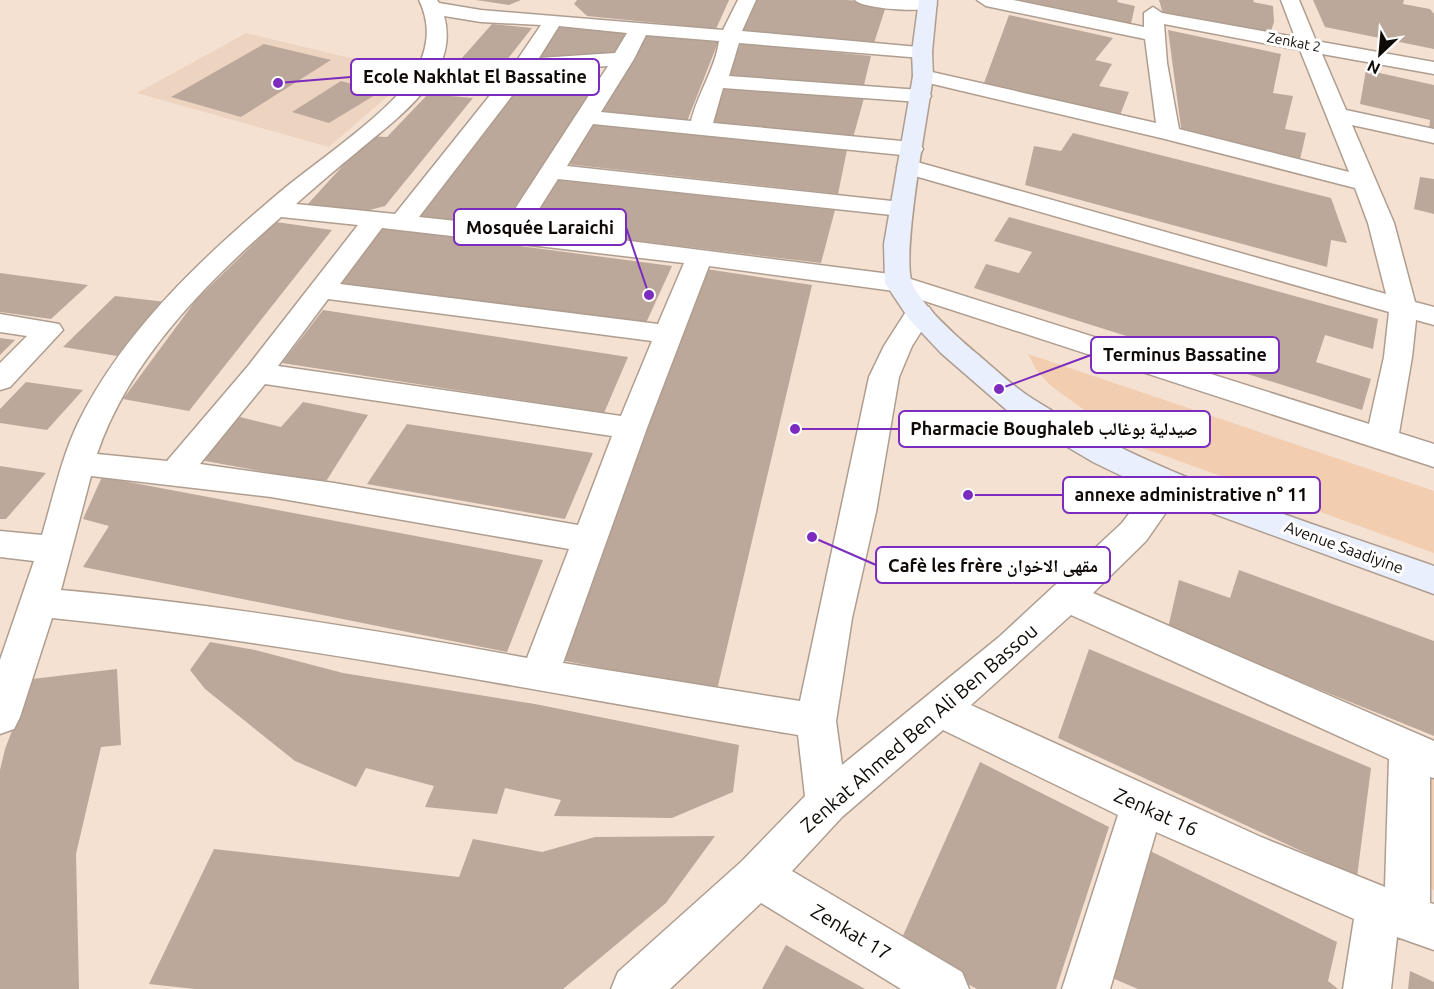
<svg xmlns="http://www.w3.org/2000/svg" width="1434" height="989" font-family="Ubuntu,'Noto Naskh Arabic',sans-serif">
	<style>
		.built { fill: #edd4c0 }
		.green { fill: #f2cdaf }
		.building { fill: #bba89a }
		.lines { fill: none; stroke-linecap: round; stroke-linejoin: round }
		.minor-casing { stroke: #af9d8f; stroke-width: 3 }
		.secondary-casing { stroke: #af9d8f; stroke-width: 3 }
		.minor { fill: #fff; fill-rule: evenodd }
		.secondary { fill: #e9effd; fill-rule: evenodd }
		.labels { text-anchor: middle; stroke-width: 6; stroke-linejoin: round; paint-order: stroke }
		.far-street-label { font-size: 14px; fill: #100a06; stroke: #fff }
		.street-label { font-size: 16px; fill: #100a06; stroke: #fff }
		.near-street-label { font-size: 20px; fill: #100a06; stroke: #fff }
		.leader { fill: none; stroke: #7b2cbf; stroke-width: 2 }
		.callout-dot { fill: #7b2cbf; stroke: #fff; stroke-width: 2 }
		.callout { fill: #fff; stroke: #7b2cbf; stroke-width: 2 }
		.callout-label { font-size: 18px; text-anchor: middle; font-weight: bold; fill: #100a06 }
	</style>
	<rect width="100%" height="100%" fill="#f4e1d2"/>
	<polygon class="built" points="246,33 409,72 389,95 329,147 137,93"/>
	<g class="green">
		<polygon points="1028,354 1434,491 1434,553 1132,444 1051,386 1037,371"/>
		<polygon points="1426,772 1434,776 1434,890 1411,881"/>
	</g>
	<g class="building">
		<polygon points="476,0 521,0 509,5"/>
		<polygon points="577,0 729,0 716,29 587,16 574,4"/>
		<polygon points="757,0 847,0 887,3 874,43 742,31"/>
		<polygon points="1008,0 1118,0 1117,2 1135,6 1130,28"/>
		<polygon points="1159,0 1254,0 1253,2 1273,6 1274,22 1270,34 1163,14"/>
		<polygon points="1313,0 1404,0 1403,4 1430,9 1434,14 1434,49 1325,27"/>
		<polygon points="1009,15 1113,38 1095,60 1112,64 1099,86 1129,92 1120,115 984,83"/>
		<polygon points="492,24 532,28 506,61 462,58"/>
		<polygon points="559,26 630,32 617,53 535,59"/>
		<polygon points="1168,30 1281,54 1273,93 1293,96 1285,129 1306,133 1299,164 1182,135"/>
		<polygon points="647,34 719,40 686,124 596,114"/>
		<polygon points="741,43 871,56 863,89 726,78"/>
		<polygon points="264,44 331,60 241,117 171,97"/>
		<polygon points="1366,70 1434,85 1434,130 1429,129 1430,120 1360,104"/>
		<polygon points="523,79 594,87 501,228 416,217"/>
		<polygon points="341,81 380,92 329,123 292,112"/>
		<polygon points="726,86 864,98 853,138 708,125"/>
		<polygon points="428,94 473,98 385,206 362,212 306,206 370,136 387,137"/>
		<polygon points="589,124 847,150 838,194 566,164"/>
		<polygon points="1073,133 1331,198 1347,243 1331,240 1327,267 1025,185 1034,146 1061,151"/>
		<polygon points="1420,177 1434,179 1434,214 1414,209"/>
		<polygon points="556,180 835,210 821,263 530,228"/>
		<polygon points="1009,217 1378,319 1373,349 1325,335 1316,362 1371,379 1362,410 974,288 986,264 1019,273 1032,252 994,241"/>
		<polygon points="276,222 332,230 189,411 123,399 196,300"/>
		<polygon points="382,228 672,266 646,323 340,283"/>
		<polygon points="706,269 812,285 717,690 560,660"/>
		<polygon points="0,273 88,285 51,319 0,312"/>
		<polygon points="115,296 166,302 117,356 63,347"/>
		<polygon points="323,310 628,357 604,413 282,363"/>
		<polygon points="0,338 15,340 0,355"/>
		<polygon points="26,382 83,390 47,430 0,423 0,409"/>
		<polygon points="303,402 368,415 325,483 200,460 236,416 281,427"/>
		<polygon points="407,424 593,453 565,519 367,484"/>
		<polygon points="0,466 46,473 6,519 0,519"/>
		<polygon points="102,477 543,560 507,652 83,567 109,526 83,519"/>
		<polygon points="1239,570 1434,641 1434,736 1168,628 1179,580 1230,598"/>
		<polygon points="210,642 255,650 343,673 535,704 739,745 733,792 672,818 554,816 561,800 505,788 497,814 425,807 434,786 366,768 356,787 295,761 205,689 190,670"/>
		<polygon points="1089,649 1371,768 1357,877 1058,738"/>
		<polygon points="117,669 121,745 101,747 76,854 79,989 0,989 0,770 5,749 32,679"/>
		<polygon points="980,762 1109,827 1056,989 977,989 898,947"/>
		<polygon points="715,836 666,903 563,989 195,989 149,984 214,849 459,877 473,839 542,852 595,837"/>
		<polygon points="1144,848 1337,942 1328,981 1338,989 1138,989 1105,975"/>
		<polygon points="786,945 865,989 762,989"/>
		<polygon points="1410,971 1434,982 1434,989 1408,989"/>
	</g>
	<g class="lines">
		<defs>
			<g id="minor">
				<path d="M 419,0 L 437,0 L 439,3 L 481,10 L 723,30 L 738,0 L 756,0 L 742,31 L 929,48 L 932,52 L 929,56 L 922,58 L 739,43 L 729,76 L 920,90 L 928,91 L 931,96 L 928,101 L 920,102 L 723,88 L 713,123 L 912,142 L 920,144 L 923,149 L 920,154 L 912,156 L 593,124 L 567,166 L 901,202 L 910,204 L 913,209 L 910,214 L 901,216 L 558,179 L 527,228 L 898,275 L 1369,424 L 1384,357 L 1389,312 L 901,172 L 897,167 L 901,162 L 917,162 L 1386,294 L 1368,223 L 1355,188 L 1165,139 L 916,80 L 913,76 L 916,72 L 923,70 L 1156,123 L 1145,39 L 986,6 L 977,0 L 1013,0 L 1144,27 L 1144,13 L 1153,7 L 1162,13 L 1295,37 L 1281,0 L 1299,0 L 1316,41 L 1434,62 L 1434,74 L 1322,54 L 1346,110 L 1434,129 L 1434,143 L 1352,125 L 1394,223 L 1415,302 L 1434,307 L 1434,325 L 1416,320 L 1412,357 L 1399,433 L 1434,444 L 1434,467 L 894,291 L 709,266 L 647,428 L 563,663 L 800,701 L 869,377 L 884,346 L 909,307 L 919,305 L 929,307 L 933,313 L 912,346 L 899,377 L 876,512 L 852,618 L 836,721 L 842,765 L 999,637 L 1122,523 L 1157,477 L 1169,473 L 1181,477 L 1185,485 L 1146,541 L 1093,593 L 1434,741 L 1434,778 L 1430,777 L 1430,903 L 1434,904 L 1434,950 L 1397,937 L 1391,989 L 1343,989 L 1354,919 L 1156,832 L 1110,989 L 1062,989 L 1118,815 L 943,730 L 842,817 L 792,871 L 962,972 L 969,989 L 901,989 L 761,903 L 670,989 L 611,989 L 618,972 L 742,861 L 805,796 L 798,735 C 549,694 302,643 52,618 L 20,717 L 14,729 L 0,734 L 0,660 L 34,561 L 0,557 L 0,531 L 42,535 C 53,498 61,459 78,423 C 124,329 207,253 286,187 C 322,158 388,113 412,77 C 428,53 432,26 419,0 ZM 444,16 L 481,22 L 541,25 L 511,69 L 395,214 L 296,204 C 316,186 336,169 357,152 C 395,120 461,75 444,16 ZM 1164,24 L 1300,50 L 1349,172 L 1179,129 L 1167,63 ZM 559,26 L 627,33 L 615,53 L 539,58 ZM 646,35 L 719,41 C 715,69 698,93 691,121 L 601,112 L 634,59 ZM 608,66 L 504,226 L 419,217 L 531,71 ZM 281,217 L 358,225 L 248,366 L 167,461 L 97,454 C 129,359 208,281 281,217 ZM 382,228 L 684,263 L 658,324 L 340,284 ZM 328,299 L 652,341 L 621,416 L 278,366 ZM 265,384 L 612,436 L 578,525 L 334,483 L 200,464 ZM 91,476 L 271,497 L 569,549 L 527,658 C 372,629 217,604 61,590 ZM 1071,615 L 1389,759 L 1385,887 L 1261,837 L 971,705 Z"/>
				<path d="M 855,0 L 930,0 L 937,5 C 931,14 861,9 855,0 Z"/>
				<polygon points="0,314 59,324 63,330 10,387 0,390 0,363 27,336 0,332"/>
			</g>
			<path id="secondary" d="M 919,0 L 937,0 L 932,52 L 933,76 C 928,114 901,255 912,283 C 920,304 959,339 976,353 C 994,368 1012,386 1033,399 C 1156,477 1297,518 1434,566 L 1434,594 L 1157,493 L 1093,462 L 1009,412 L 941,353 L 909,319 L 885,283 L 884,244 L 913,76 L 912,52 Z"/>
		</defs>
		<use href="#minor" class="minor-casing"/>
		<use href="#secondary" class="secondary-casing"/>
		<use href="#minor" class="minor"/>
		<use href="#secondary" class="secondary"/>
	</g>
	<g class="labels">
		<g class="far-street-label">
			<text transform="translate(1294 42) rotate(11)" y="5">Zenkat 2</text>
		</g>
		<g class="street-label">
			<text transform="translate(1344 547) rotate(20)" y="6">Avenue Saadiyine</text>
		</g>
		<g class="near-street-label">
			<text transform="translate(919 728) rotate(-41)" y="7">Zenkat Ahmed Ben Ali Ben Bassou</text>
			<text transform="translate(1156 812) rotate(24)" y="7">Zenkat 16</text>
			<text transform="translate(851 932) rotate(31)" y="7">Zenkat 17</text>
		</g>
	</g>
	<path class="leader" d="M278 83L351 77M649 295L626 227M999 389L1091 355M795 429L899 429M968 495L1063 495M812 537L876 565"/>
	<g class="callout-dot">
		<circle cx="278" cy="83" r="6"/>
		<circle cx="649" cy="295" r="6"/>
		<circle cx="999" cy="389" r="6"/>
		<circle cx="795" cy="429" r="6"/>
		<circle cx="968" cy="495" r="6"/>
		<circle cx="812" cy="537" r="6"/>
	</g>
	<g class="callout">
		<rect x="351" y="59" width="248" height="36" rx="6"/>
		<rect x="454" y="209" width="172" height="36" rx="6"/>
		<rect x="1091" y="337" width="188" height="36" rx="6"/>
		<rect x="899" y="411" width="311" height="36" rx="6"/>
		<rect x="1063" y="477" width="257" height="36" rx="6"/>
		<rect x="876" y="547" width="234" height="36" rx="6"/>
	</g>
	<g class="callout-label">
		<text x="475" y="83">Ecole Nakhlat El Bassatine</text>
		<text x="540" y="234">Mosquée Laraichi</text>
		<text x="1185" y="361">Terminus Bassatine</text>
		<text x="1054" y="435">Pharmacie Boughaleb صيدلية بوغالب</text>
		<text x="1191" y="501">annexe administrative n° 11</text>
		<text x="993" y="572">Cafè les frère مقهى الاخوان</text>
	</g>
	<g transform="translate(1380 54) rotate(206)" stroke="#ffffff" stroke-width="4.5" paint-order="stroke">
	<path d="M0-4.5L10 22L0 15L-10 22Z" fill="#100a06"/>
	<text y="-9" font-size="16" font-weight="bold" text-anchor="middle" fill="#100a06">N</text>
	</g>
</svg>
